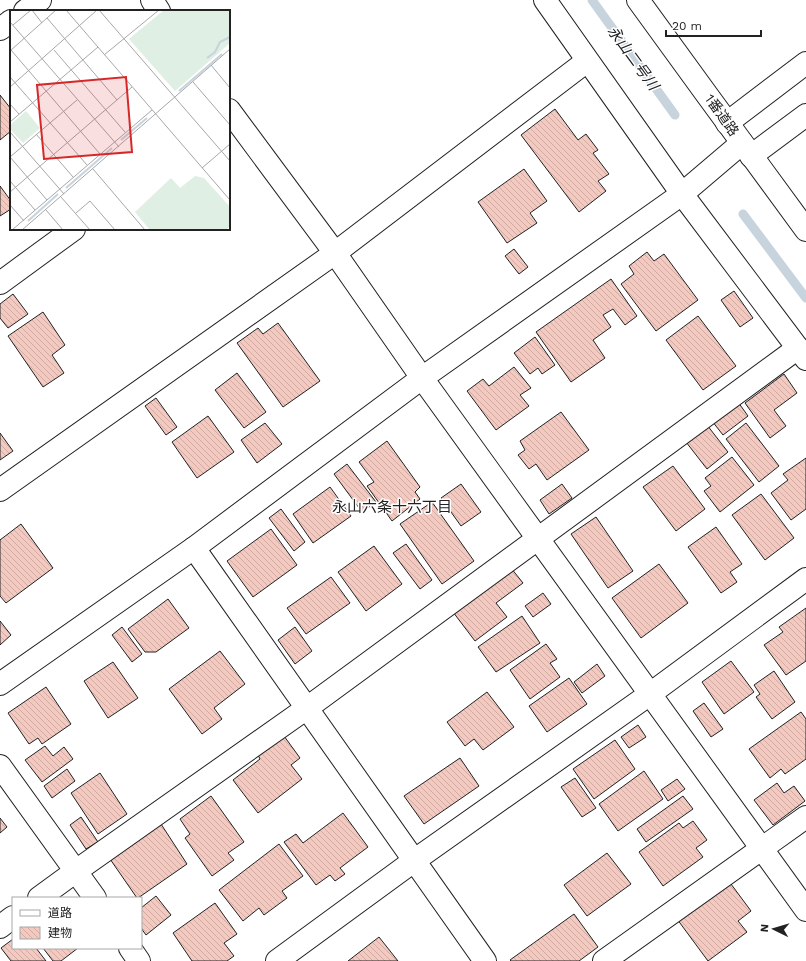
<svg xmlns="http://www.w3.org/2000/svg" width="806" height="961" font-family="'Work Sans','Noto Sans JP',sans-serif">
	<style>
		.lines { fill: none; stroke-linecap: round; stroke-linejoin: round }
		.stream { stroke: #c7d3dd; stroke-width: 9 }
		.building { fill: url(#building-back-hatch); stroke: #222 }
		.minor-casing { stroke: #222; stroke-width: 24 }
		.minor { stroke: #fff; stroke-width: 22 }
		.labels { text-anchor: middle; stroke-width: 3; stroke-linejoin: round; paint-order: stroke }
		.street-label { font-size: 14px; fill: #222; stroke: #fff }
		.water-label { font-size: 15px; font-style: italic; fill: #222; stroke: #fff }
		.neighbourhood-label { font-size: 15px; fill: #222; stroke: #fff }
		.inset-river { fill: none; stroke: #c7d3dd; stroke-width: 2 }
		.inset-road { fill: none; stroke: #a7a7a7; stroke-width: 1 }
		.view { fill: #d62828; fill-opacity: 0.15; stroke: #d62828; stroke-width: 2 }
		.inset-edge { fill: none; stroke: #222; stroke-width: 2 }
	</style>
	<defs>
		<pattern id="building-back-hatch" width="6" height="6" patternUnits="userSpaceOnUse"><rect width="6" height="6" fill="#f3c9c0"/><path d="M-1 5l2 2M0 0l6 6M5-1l2 2" fill="none" stroke="#d0aca5"/></pattern>
	</defs>
	<rect width="100%" height="100%" fill="#fff"/>
	<g class="lines">
		<g class="stream">
			<polyline points="592,0 675,115"/>
			<polyline points="743,214 806,298"/>
		</g>
	</g>
	<g class="building">
		<polygon points="0,95 11,109 11,131 0,140"/>
		<polygon points="555,109 578,140 586,134 598,150 593,153 609,174 598,181 606,191 579,212 521,135"/>
		<polygon points="524,169 547,201 530,213 537,223 507,243 478,202"/>
		<polygon points="0,186 11,201 11,209 0,216"/>
		<polygon points="514,249 528,267 519,274 505,256"/>
		<polygon points="647,252 654,261 664,254 698,300 656,331 621,284 634,274 629,266"/>
		<polygon points="611,279 637,316 625,325 613,309 603,315 611,327 593,340 605,358 571,382 536,332"/>
		<polygon points="734,291 753,318 740,327 721,300"/>
		<polygon points="13,294 28,314 8,328 0,318 0,304"/>
		<polygon points="43,312 65,345 52,355 64,373 43,387 8,336"/>
		<polygon points="698,316 736,366 703,390 666,340"/>
		<polygon points="278,323 320,381 283,407 237,343 258,328 263,334"/>
		<polygon points="535,337 555,365 542,374 538,368 530,374 514,353"/>
		<polygon points="514,367 531,388 520,395 529,406 496,430 467,391 483,379 489,386"/>
		<polygon points="237,373 266,412 244,428 215,390"/>
		<polygon points="784,374 797,393 774,410 786,426 770,438 745,403"/>
		<polygon points="156,398 177,427 166,435 145,406"/>
		<polygon points="738,402 748,416 723,435 712,421"/>
		<polygon points="561,412 589,450 547,480 536,464 529,469 518,455 525,450 520,441"/>
		<polygon points="208,416 234,452 197,478 172,442"/>
		<polygon points="265,423 282,444 257,463 241,440"/>
		<polygon points="746,423 779,466 759,482 726,439"/>
		<polygon points="707,425 728,452 707,469 686,442"/>
		<polygon points="0,433 13,451 0,460"/>
		<polygon points="387,441 420,487 415,492 420,499 392,521 367,486 374,482 359,462"/>
		<polygon points="732,457 754,485 720,512 704,491 711,486 705,478"/>
		<polygon points="806,458 806,509 791,520 771,493 788,480 783,474"/>
		<polygon points="347,464 376,502 362,512 334,474"/>
		<polygon points="673,466 705,509 676,531 643,487"/>
		<polygon points="461,484 481,512 461,526 441,498"/>
		<polygon points="562,484 572,498 549,514 540,500"/>
		<polygon points="330,487 351,516 313,543 293,514"/>
		<polygon points="761,494 794,538 765,560 732,515"/>
		<polygon points="432,502 474,561 442,584 400,524"/>
		<polygon points="281,509 305,542 294,551 269,518"/>
		<polygon points="596,517 633,571 608,588 571,534"/>
		<polygon points="21,524 53,568 6,603 0,596 0,540"/>
		<polygon points="716,527 742,564 730,572 737,582 721,593 688,547"/>
		<polygon points="271,529 297,565 253,597 227,561"/>
		<polygon points="406,544 432,580 420,589 393,553"/>
		<polygon points="374,546 402,584 366,611 338,572"/>
		<polygon points="659,564 688,603 641,638 612,598"/>
		<polygon points="511,568 523,583 496,603 507,617 475,641 453,612"/>
		<polygon points="331,577 350,603 306,634 287,608"/>
		<polygon points="543,593 551,604 533,617 525,606"/>
		<polygon points="168,599 189,628 156,652 145,652 128,629"/>
		<polygon points="806,608 806,661 786,675 764,645 783,632 779,627"/>
		<polygon points="522,616 540,643 496,672 478,647"/>
		<polygon points="0,621 11,635 0,645"/>
		<polygon points="122,627 142,654 132,662 112,635"/>
		<polygon points="295,627 312,651 295,664 278,640"/>
		<polygon points="546,644 557,659 550,663 560,677 530,699 510,670"/>
		<polygon points="220,651 245,684 214,708 222,719 202,734 169,689"/>
		<polygon points="731,661 754,692 724,714 702,682"/>
		<polygon points="113,662 138,698 108,718 84,681"/>
		<polygon points="597,664 605,676 582,693 574,682"/>
		<polygon points="774,671 795,702 772,719 756,697 760,694 754,685"/>
		<polygon points="569,678 587,704 547,732 529,706"/>
		<polygon points="46,687 71,724 42,744 38,738 29,744 8,713"/>
		<polygon points="487,692 514,727 483,750 474,739 465,746 447,722"/>
		<polygon points="704,703 723,729 711,737 693,711"/>
		<polygon points="801,712 806,719 806,759 785,774 781,769 770,778 749,749"/>
		<polygon points="638,725 646,737 629,748 621,737"/>
		<polygon points="284,736 300,758 291,765 302,779 258,813 233,780 260,759 258,755"/>
		<polygon points="615,740 635,769 594,799 573,769"/>
		<polygon points="45,746 53,756 64,747 73,759 42,782 25,760"/>
		<polygon points="460,758 479,786 424,824 404,796"/>
		<polygon points="67,769 75,781 52,798 44,786"/>
		<polygon points="644,771 663,799 618,831 599,804"/>
		<polygon points="100,773 127,814 98,834 71,793"/>
		<polygon points="575,778 596,808 582,817 561,787"/>
		<polygon points="677,779 685,789 668,801 661,790"/>
		<polygon points="777,783 784,793 794,786 805,801 773,825 754,800"/>
		<polygon points="211,796 244,842 228,853 234,860 212,876 185,838 190,834 180,819"/>
		<polygon points="683,796 693,809 646,842 637,829"/>
		<polygon points="343,813 368,847 340,868 345,874 335,881 330,875 316,885 284,842 296,834 303,843"/>
		<polygon points="81,817 98,842 86,849 70,825"/>
		<polygon points="0,818 7,827 0,833"/>
		<polygon points="693,821 707,840 696,848 703,857 663,886 639,852 679,823 683,828"/>
		<polygon points="161,824 187,864 138,898 137,898 110,859"/>
		<polygon points="279,844 303,876 282,891 287,898 264,915 259,908 243,921 219,890"/>
		<polygon points="607,853 631,884 587,916 564,885"/>
		<polygon points="728,880 751,911 738,921 747,932 708,961 677,919"/>
		<polygon points="156,896 171,915 146,935 141,928 141,908"/>
		<polygon points="215,903 237,934 224,943 234,956 227,961 192,961 173,933"/>
		<polygon points="574,914 598,947 579,961 511,961 510,960"/>
		<polygon points="379,937 398,961 348,961"/>
		<polygon points="13,939 13,948 36,948 46,961 11,961 1,948"/>
		<polygon points="43,948 78,948 61,961 53,961"/>
	</g>
	<g class="lines">
		<defs>
			<g id="minor">
				<polyline points="152,0 159,11"/>
				<polyline points="545,0 682,194 806,359"/>
				<path d="M 638,0 C 694,77 749,153 806,230"/>
				<polyline points="25,11 40,0"/>
				<polyline points="0,29 11,21"/>
				<polyline points="229,110 335,253 422,378 806,910"/>
				<polyline points="727,123 806,63"/>
				<polyline points="751,156 806,115"/>
				<polyline points="0,283 74,229"/>
				<polyline points="0,490 335,253 587,61"/>
				<polyline points="194,548 485,961"/>
				<polyline points="0,684 194,548 422,378 682,194 742,143"/>
				<polyline points="0,766 95,898"/>
				<polyline points="39,898 76,871 307,708 798,348"/>
				<polyline points="0,927 13,917"/>
				<polyline points="130,948 139,961"/>
				<polyline points="277,961 415,860 650,694 806,579"/>
				<polyline points="604,961 806,817"/>
			</g>
		</defs>
		<use href="#minor" class="minor-casing"/>
		<use href="#minor" class="minor"/>
	</g>
	<g class="labels">
		<g class="street-label">
			<text transform="translate(722 115) rotate(55)" y="5">1番道路</text>
		</g>
		<g class="water-label">
			<text transform="translate(633 58) rotate(54)" y="5">永山二号川</text>
		</g>
		<g class="neighbourhood-label">
			<text x="392" y="512">永山六条十六丁目</text>
		</g>
	</g>
	<g transform="translate(10 10)">
		<rect width="220" height="220" fill="#fff"/>
		<path d="M 185,166 L 194,168 L 220,197 L 220,216 L 216,220 L 140,220 L 125,202 L 161,168 L 170,178 Z" fill="#e0efe3"/>
		<path d="M 154,0 L 220,0 L 220,33 L 165,81 L 119,29 ZM 16,101 L 30,118 L 13,133 L 0,119 L 0,115 Z" fill="#e0efe3"/>
		<path class="inset-river" d="M 197,48 L 205,42 L 210,32 L 220,27M 169,81 L 212,44M 111,130 L 137,108M 56,178 L 102,138M 18,211 L 48,184"/>
		<path class="inset-road" d="M 22,0 L 32,13M 56,0 L 220,190M 89,0 L 220,151M 37,8 L 107,90M 0,12 L 109,137M 3,15 L 21,0M 1,40 L 90,144M 44,40 L 115,122M 0,41 L 46,0M 94,45 L 149,0M 201,55 L 220,78M 0,67 L 77,155M 183,72 L 220,115M 0,77 L 87,0M 0,94 L 9,104M 0,112 L 88,37M 0,122 L 54,184M 26,124 L 63,167M 0,147 L 67,90M 0,147 L 37,190M 192,158 L 220,134M 83,159 L 135,220M 0,171 L 25,200M 0,182 L 122,77M 51,187 L 80,220M 0,195 L 14,211M 36,200 L 53,220M 66,203 L 80,191 L 105,220M 2,220 L 142,100M 12,220 L 220,39"/>
		<path class="view" d="M 116,67 L 122,142 L 34,149 L 27,75 Z"/>
		<rect width="220" height="220" class="inset-edge"/>
	</g>
	<rect x="12" y="897" width="130" height="52" fill="#ffffff" stroke="#a7a7a7"/>
	<rect x="20" y="910" width="20" height="6" fill="#ffffff" stroke="#a7a7a7"/>
	<text x="48" y="917" font-size="12" fill="#222222">道路</text>
	<rect x="20" y="927" width="20" height="12" fill="url(#building-back-hatch)" stroke="#a7a7a7"/>
	<text x="48" y="937" font-size="12" fill="#222222">建物</text>
	<g transform="translate(774 929) rotate(275)" stroke="#ffffff" stroke-width="3" paint-order="stroke">
	<path d="M0-3L7 15L0 10L-7 15Z" fill="#222222"/>
	<text y="-6" font-size="11" font-weight="bold" text-anchor="middle" fill="#222222">N</text>
	</g>
	<path d="M666 30v6h95v-6" fill="none" stroke="#222222" stroke-width="2"/>
	<text x="672" y="30" font-size="12" fill="#222222" stroke="#ffffff" stroke-width="3" paint-order="stroke">20 m</text>
</svg>
